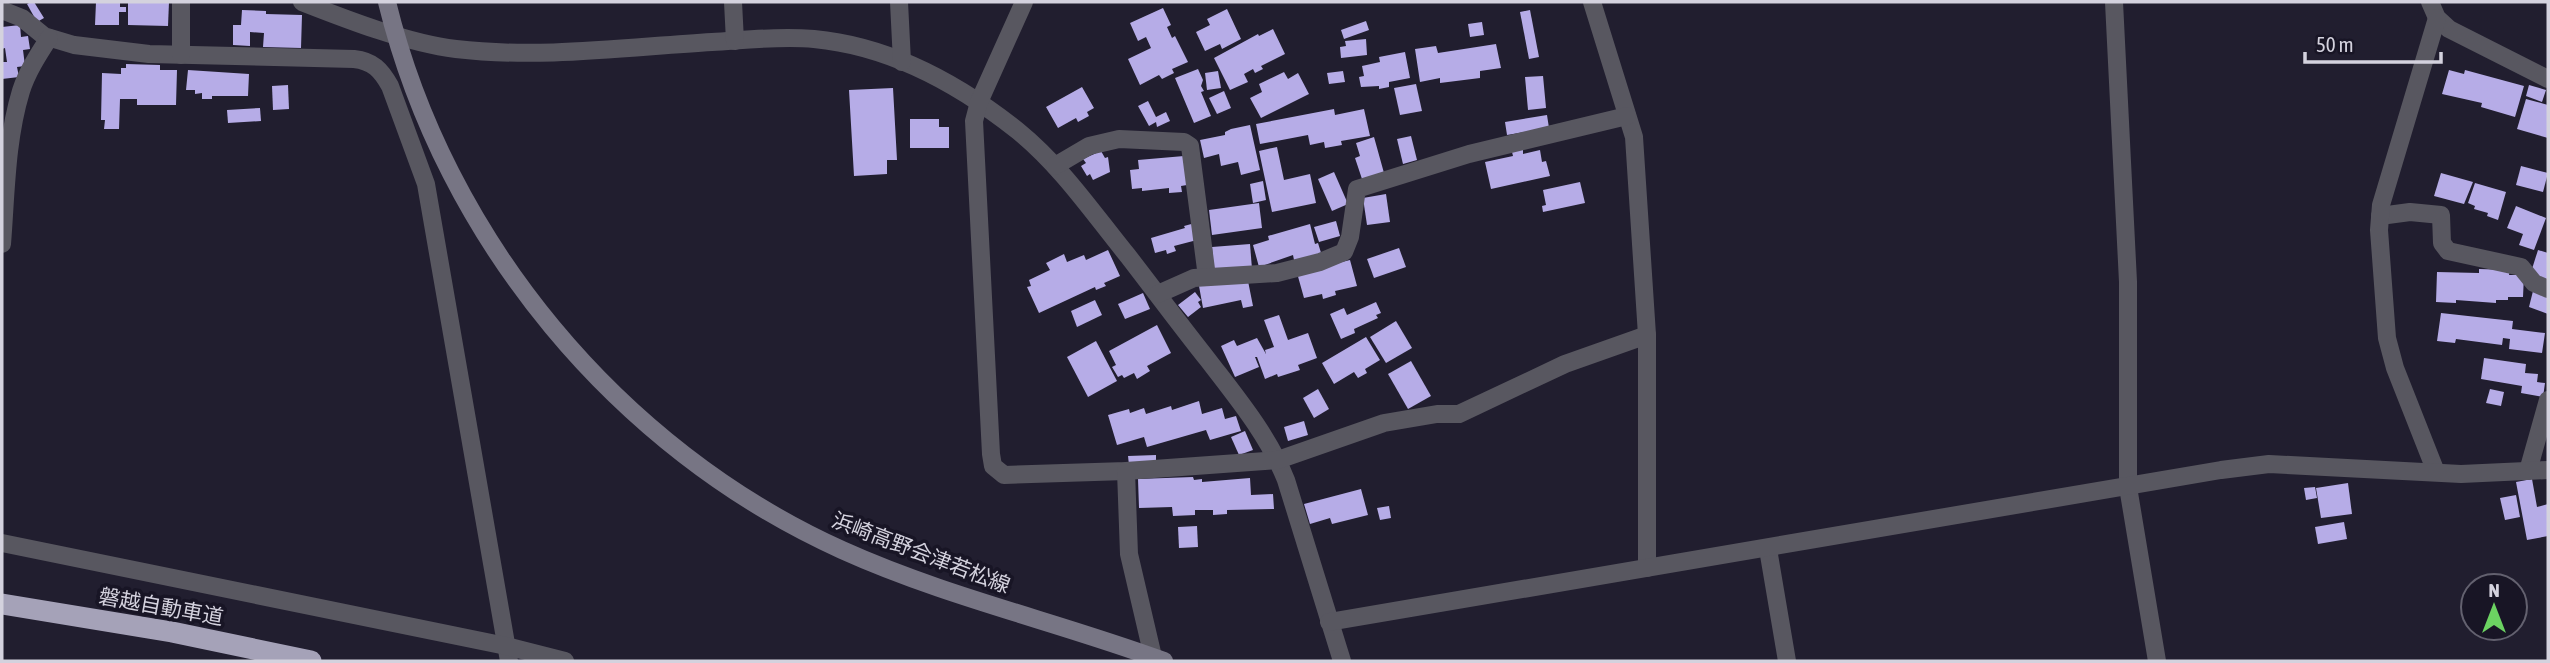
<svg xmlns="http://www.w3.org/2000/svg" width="2550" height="663" font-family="'Asap Condensed','Noto Sans JP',sans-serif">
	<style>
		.building { fill: #b6ace7 }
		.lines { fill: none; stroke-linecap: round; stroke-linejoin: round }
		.minor { stroke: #585760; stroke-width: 18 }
		.secondary { stroke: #777584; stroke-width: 18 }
		.motorway { stroke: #a5a2b8; stroke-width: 21 }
		.labels { text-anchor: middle; stroke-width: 7; stroke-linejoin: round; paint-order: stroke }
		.street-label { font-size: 21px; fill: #d4d2de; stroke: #181525 }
	</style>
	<rect width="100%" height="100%" fill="#211e2f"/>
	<g class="building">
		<polygon points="31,2 34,2 44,18 37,22 27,4"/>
		<polygon points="96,2 120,2 120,7 126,7 126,12 119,12 119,25 95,25"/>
		<polygon points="128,2 169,2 168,26 128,25"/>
		<polygon points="1163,8 1171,25 1167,27 1172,38 1175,36 1188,62 1172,69 1174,73 1162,79 1159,75 1140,85 1128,59 1151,48 1146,37 1138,41 1130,23"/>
		<polygon points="1227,9 1241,39 1222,49 1220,44 1205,51 1196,32 1210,25 1207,19"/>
		<polygon points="242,10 266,11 266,14 302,15 301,48 263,47 264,33 250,32 250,46 233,45 233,25 241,25"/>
		<polygon points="1530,10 1539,57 1529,59 1520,12"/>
		<polygon points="1366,21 1369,30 1344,39 1341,30"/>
		<polygon points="1482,22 1484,35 1470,37 1468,24"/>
		<polygon points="20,25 21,37 28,36 30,49 23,50 25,66 17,67 19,77 2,79 2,62 7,62 5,48 2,49 2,27"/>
		<polygon points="1273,29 1285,54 1261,66 1263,69 1255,73 1253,69 1244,74 1248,82 1230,90 1214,58 1258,34 1259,36"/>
		<polygon points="1366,39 1367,55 1341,58 1340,47 1346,46 1345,41"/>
		<polygon points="1496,44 1501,68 1480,71 1480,78 1440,83 1440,78 1420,82 1415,49 1436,46 1438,53"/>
		<polygon points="1405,52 1410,78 1389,82 1389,87 1379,89 1379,86 1361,87 1359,77 1364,76 1362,66 1380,62 1379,57"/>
		<polygon points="126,64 160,65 160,70 177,70 176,105 137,105 137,99 120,99 119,129 104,129 105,120 101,120 102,73 121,74 121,68 126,68"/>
		<polygon points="1198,69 1203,80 1201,86 1204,91 1201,92 1211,116 1194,123 1175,78"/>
		<polygon points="188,70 249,74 248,96 212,96 212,99 202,99 202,93 195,94 195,90 186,90"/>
		<polygon points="2449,70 2464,74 2465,70 2524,86 2515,117 2481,107 2482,103 2442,94"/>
		<polygon points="1218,71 1221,88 1207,90 1205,73"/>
		<polygon points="1343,71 1345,82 1329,84 1327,73"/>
		<polygon points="1284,72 1288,79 1298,73 1309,94 1261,118 1250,98 1262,92 1259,84"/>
		<polygon points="1543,76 1546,108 1528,110 1525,77"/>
		<polygon points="1416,84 1422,111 1400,115 1394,88"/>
		<polygon points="288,85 289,109 273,110 272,86"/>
		<polygon points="2529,85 2546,90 2542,102 2526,96"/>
		<polygon points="1082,87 1094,108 1087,112 1089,116 1078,122 1076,118 1058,128 1046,107"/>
		<polygon points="893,88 897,160 887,160 887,174 854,176 849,90"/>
		<polygon points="1224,91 1231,108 1217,114 1209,98"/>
		<polygon points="2526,99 2548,105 2548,138 2517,129"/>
		<polygon points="1148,101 1156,117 1166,112 1170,121 1157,127 1156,122 1149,126 1138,106"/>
		<polygon points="260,108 261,121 228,123 227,110"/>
		<polygon points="1334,109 1335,115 1364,109 1370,136 1341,141 1342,145 1325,148 1324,142 1310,145 1308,135 1260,144 1256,124"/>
		<polygon points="1547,115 1549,128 1507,135 1505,122"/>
		<polygon points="910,119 939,119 939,127 949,127 949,148 910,148"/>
		<polygon points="1250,125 1260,170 1241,175 1238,162 1221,166 1219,154 1204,158 1200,140 1225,135 1225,132 1231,129"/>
		<polygon points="1411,136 1417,160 1403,164 1397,139"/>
		<polygon points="1374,137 1384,173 1362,179 1355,158 1360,156 1356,143"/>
		<polygon points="1277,147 1284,180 1310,174 1316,203 1272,212 1259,151"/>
		<polygon points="1523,149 1523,154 1540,150 1542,162 1546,161 1550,176 1491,189 1485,162 1513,156 1512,152"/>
		<polygon points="1101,151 1105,158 1108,157 1110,172 1093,180 1090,174 1087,176 1081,166 1086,163 1083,159"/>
		<polygon points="1184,156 1187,185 1181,186 1182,192 1169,193 1169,188 1142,191 1142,188 1132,189 1130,170 1139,169 1138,160"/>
		<polygon points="2521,166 2548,173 2543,192 2516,185"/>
		<polygon points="1334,172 1348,204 1332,211 1318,179"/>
		<polygon points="2441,173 2473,182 2464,204 2434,196"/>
		<polygon points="1263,181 1266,200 1253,203 1250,184"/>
		<polygon points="1580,182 1585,203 1543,212 1542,206 1546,205 1543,190"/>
		<polygon points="2475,183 2506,192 2498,220 2487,216 2488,213 2474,209 2475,206 2468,203"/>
		<polygon points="1386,194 1390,222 1367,225 1363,198"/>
		<polygon points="1259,203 1262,228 1212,235 1209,210"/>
		<polygon points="2516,206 2546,218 2534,250 2519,245 2523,234 2507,228"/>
		<polygon points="1336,221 1340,236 1319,242 1314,227"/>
		<polygon points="1195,223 1197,240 1174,246 1176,251 1167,254 1166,250 1155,253 1151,238 1185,228 1184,226"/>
		<polygon points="1310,224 1315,244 1318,243 1322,256 1294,260 1293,255 1259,267 1253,245 1269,240 1268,236"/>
		<polygon points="1250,244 1252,269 1214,272 1212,247"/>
		<polygon points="1399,248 1406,267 1374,278 1367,259"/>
		<polygon points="1108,250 1120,276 1104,283 1106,286 1096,290 1095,287 1039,313 1027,287 1031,286 1029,280 1050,270 1046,263 1064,254 1067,262 1084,255 1086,260"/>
		<polygon points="2538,250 2548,253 2548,282 2531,272"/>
		<polygon points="1350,260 1357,286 1335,291 1336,295 1323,299 1322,294 1304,298 1297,273"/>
		<polygon points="2479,269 2510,270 2509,275 2524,275 2523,297 2508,297 2508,300 2496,300 2496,303 2456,300 2456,303 2436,302 2437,272 2479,273"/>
		<polygon points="1248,281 1253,306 1243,308 1241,300 1203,308 1199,286"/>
		<polygon points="2533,291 2548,295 2548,314 2529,307"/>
		<polygon points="1195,292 1201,300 1198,302 1201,307 1188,317 1178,305"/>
		<polygon points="1143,293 1150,309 1125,319 1118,304"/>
		<polygon points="1095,300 1102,315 1077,327 1071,311"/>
		<polygon points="1376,302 1381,313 1376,315 1378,318 1354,329 1355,333 1341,339 1330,314 1344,308 1347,315"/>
		<polygon points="2441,313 2513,321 2512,329 2545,333 2542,353 2509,349 2510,339 2503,338 2502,345 2456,339 2455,343 2437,341"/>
		<polygon points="1279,315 1288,340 1308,333 1317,358 1298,365 1300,370 1278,377 1277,374 1265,379 1257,357 1255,357 1259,367 1235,377 1221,346 1234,340 1237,346 1257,338 1266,354 1265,350 1274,347 1264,320"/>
		<polygon points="1396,321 1412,348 1386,363 1370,337"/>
		<polygon points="1157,325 1171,353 1147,366 1150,371 1137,379 1134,373 1124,378 1122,375 1118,377 1112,367 1116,365 1109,351"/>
		<polygon points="1366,337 1380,360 1365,369 1367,373 1358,378 1354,372 1334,384 1322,363"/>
		<polygon points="1096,341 1117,381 1088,397 1067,357"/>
		<polygon points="2484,358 2526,364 2525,373 2538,374 2537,382 2545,383 2543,397 2521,393 2522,386 2481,379"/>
		<polygon points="1411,361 1431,396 1408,409 1388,374"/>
		<polygon points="1318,389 1329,409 1314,418 1303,398"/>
		<polygon points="2490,389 2504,392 2501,406 2486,403"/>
		<polygon points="1199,401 1202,414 1222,408 1225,419 1236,416 1241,431 1210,440 1206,430 1147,447 1144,437 1117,445 1108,415 1129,409 1130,413 1144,408 1146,414 1171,406 1172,410"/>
		<polygon points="1304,421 1308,435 1288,441 1284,427"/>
		<polygon points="1245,431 1253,450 1239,455 1231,437"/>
		<polygon points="1156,455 1156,464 1129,465 1128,456"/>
		<polygon points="1193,477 1194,480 1202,479 1202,482 1250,478 1251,495 1273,494 1274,509 1227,510 1227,514 1213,515 1213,510 1195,510 1195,515 1173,516 1172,507 1139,508 1138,479"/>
		<polygon points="2532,479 2537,507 2548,504 2548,536 2527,540 2516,482"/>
		<polygon points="2348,483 2352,514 2321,518 2316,488"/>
		<polygon points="2315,487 2317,498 2306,500 2304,488"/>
		<polygon points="1361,489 1368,515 1332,524 1330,518 1310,524 1304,504"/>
		<polygon points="2516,495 2520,517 2505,520 2500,498"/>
		<polygon points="1389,506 1391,518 1380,520 1377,508"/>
		<polygon points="2344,522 2347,539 2318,544 2315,527"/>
		<polygon points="1197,526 1198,547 1179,548 1178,527"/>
	</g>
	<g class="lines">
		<g class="minor">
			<path d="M 302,2 C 348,20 407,43 456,49 C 540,59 628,47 712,42 C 746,40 780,36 814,39 C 889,46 959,84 1018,131 C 1062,167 1093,213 1128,256 C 1155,291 1181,326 1208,360 C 1237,398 1268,435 1286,480 L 1342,661"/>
			<polyline points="733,2 735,41"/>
			<polyline points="899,2 902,62"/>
			<polyline points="1024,2 979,102 974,121 991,454 993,466 1004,475 1126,471 1278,460 1384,423 1437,414 1459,414 1565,364 1647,335"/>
			<polyline points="1592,2 1634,137 1647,335 1647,568"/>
			<polyline points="2114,2 2128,282 2128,487 2157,661"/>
			<polyline points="2430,2 2437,18 2449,29 2548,79"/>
			<path d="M 2,10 L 22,18 L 44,36 L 74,45 L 149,54 L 354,59 C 373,61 381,70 390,86 L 426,184 L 509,661"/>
			<polyline points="181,55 181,2"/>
			<polyline points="1055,166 1089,146 1119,139 1184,142 1190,146 1207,277"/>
			<polyline points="2380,216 2410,212 2441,215 2442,243 2448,251 2521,267 2534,283 2548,289"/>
			<path d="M 2,244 C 6,194 6,140 21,91 C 27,72 38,55 49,38"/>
			<polyline points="1158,294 1194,278 1277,273 1320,262 1344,252 1350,237 1357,189 1469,154 1627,116"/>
			<polyline points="1126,471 1129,554 1154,661"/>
			<polyline points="2528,471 2548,400"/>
			<polyline points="2436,472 2395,368 2387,338 2379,230 2381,205 2437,18"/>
			<polyline points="2,543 506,646 565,661"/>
			<polyline points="1768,549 1787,661"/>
			<polyline points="1329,622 2221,470 2269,464 2461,474 2548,470"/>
		</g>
		<path class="secondary" d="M 387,2 C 445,239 618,449 842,550 C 946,597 1058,622 1164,661"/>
		<polyline class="motorway" points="2,604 172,632 311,661"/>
	</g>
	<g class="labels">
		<g class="street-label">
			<text transform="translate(921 553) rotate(21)" y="7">浜崎高野会津若松線</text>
			<text transform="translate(161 607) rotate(10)" y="7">磐越自動車道</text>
		</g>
	</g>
	<rect width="2550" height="663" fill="none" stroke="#d4d2de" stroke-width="7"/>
	<g transform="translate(2494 607)"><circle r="33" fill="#181525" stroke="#63616f" stroke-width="2"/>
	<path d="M0-5L12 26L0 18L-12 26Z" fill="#6cd362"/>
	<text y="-10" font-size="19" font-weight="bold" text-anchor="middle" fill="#d4d2de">N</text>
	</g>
	<path d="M2305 52v10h136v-10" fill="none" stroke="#d4d2de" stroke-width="3.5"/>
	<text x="2316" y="52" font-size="21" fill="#d4d2de" stroke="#181525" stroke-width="5" paint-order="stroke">50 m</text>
</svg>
